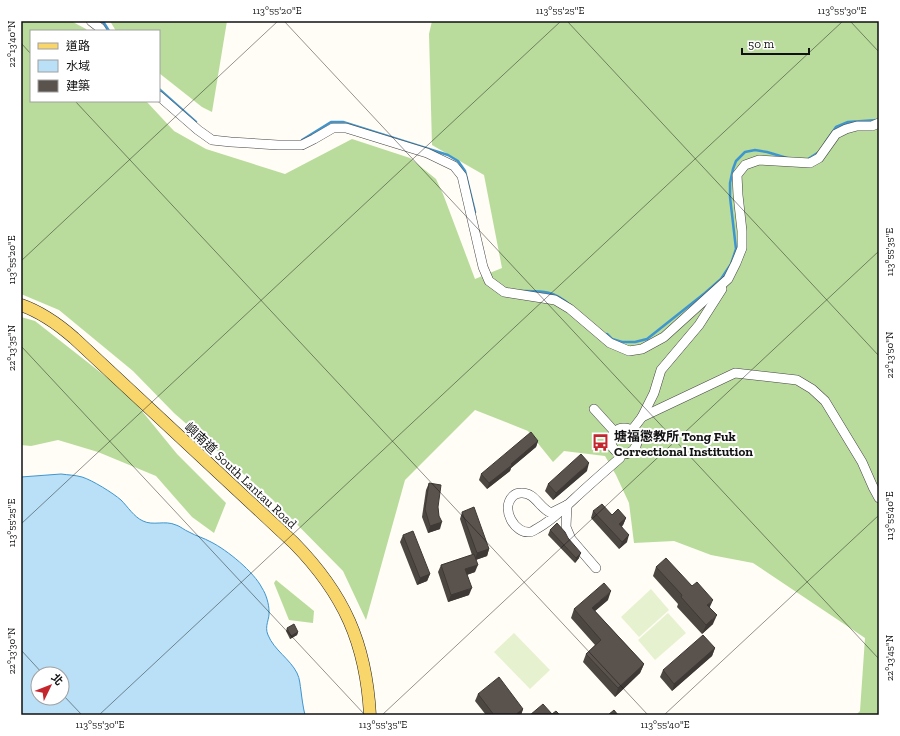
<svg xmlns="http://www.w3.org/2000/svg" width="900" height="736" font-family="'Zilla Slab','Noto Sans TC',serif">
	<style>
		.forest { fill: #b9dc9c }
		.pitch { fill: #e6f2cf }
		.water { fill: #b9e0f7; stroke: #3f96cf; fill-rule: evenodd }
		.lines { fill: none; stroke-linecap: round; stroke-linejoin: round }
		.stream { stroke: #3f96cf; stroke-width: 2.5 }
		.minor-casing { stroke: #444; stroke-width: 10 }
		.major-casing { stroke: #222; stroke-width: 13 }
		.minor { stroke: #fff; stroke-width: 9 }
		.major { stroke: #f9d66b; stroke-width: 12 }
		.wall { fill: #4d4742 }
		.shaded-wall { fill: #3f3936 }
		.building { fill: #5a524d; stroke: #3f3936 }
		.ticks { fill: none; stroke: #111; stroke-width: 1; stroke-opacity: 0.45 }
		.labels { text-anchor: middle; stroke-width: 4; stroke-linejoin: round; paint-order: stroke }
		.poi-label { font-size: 13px; font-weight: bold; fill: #111; stroke: #fff; text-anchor: start }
		.street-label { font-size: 13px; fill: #111; stroke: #fff }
		.neatline { fill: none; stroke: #111; stroke-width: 1.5 }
		.ticks-label { font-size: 10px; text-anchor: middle; fill: #111 }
	</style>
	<rect width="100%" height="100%" fill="#fffdf5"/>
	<g class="forest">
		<polygon points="21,21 71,21 86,29 87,31 31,31 31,101 146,101 174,131 206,149 285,174 352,139 410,158 436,179 443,194 475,279 502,268 484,175 432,145 429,34 432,21 879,21 879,715 856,715 860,711 865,638 753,563 711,555 674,541 634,543 629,503 616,475 605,456 564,451 553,462 528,431 475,410 405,480 366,620 343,571 272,499 174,413 133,371 59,310 21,294"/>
		<polygon points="110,21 227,21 212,112 202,107 159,73 159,31 116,31"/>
		<polygon points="21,317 35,321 128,394 177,454 226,503 214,533 192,517 156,476 98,452 58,440 31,446 21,445"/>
		<polygon points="276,580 314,611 313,623 289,620 274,583"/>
	</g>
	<g class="pitch">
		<polygon points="651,589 669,610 639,637 621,617"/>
		<polygon points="668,613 686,633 655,660 638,640"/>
		<polygon points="514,633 550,670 530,689 494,652"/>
	</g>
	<path class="water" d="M 61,474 C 68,475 75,475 82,477 C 92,480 113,493 121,500 C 128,507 134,517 143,521 C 153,526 165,520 176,525 C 180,526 184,530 189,532 C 196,536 204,538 211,542 C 227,550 254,572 262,588 C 266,594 269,604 269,611 C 270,619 264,626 268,635 C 274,650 290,659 297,673 C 300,679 300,685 301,691 C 302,699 303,707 305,715 L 21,715 L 21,477 ZM 38,674 L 62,674 L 62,698 L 38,698 Z"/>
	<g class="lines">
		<g class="stream">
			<polyline points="101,21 104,23 109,31"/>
			<polyline points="159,89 196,122"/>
			<polyline points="302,140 331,122 343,122 448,155 458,161 465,171 475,212"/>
			<polyline points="825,143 836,127 848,122 877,120"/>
			<polyline points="808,159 819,152"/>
			<path d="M 521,291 C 542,291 553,290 570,305"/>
			<polyline points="607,334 612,339 622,342 635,342 647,339 705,293 721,279 731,264 736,249 730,197 730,183 733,169 736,161 745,152 755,150 767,152 787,158"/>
		</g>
		<defs>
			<g id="minor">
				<polyline points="91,21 100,28 102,31"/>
				<polyline points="159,96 198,130 212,140 231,142 278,145 302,145 314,139 333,128 346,128 427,153 454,166 462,176 483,267 489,281 504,292 555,300 570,309 610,343 629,351 642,349 664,337 728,279 736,263 742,248 742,231 738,195 737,175 745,165 759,160 810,163 819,158 836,134 846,129 857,126 872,126 879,123"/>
				<polyline points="594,409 614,431"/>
				<polyline points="642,417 654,393 661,370 699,325 722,289"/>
				<circle cx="624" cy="441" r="13"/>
				<polyline points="632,430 642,417 735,373 797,380 812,389 825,401 862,462 873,487 879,498"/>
				<path d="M 567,505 L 551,513 C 539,508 535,492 521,493 C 518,493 515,494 513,496 C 500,509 515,534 530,532 C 532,532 536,529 538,528 C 551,521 563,509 574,499 C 589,485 605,471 620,458 L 620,454"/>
				<polyline points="567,505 566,527 571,539 596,568"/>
			</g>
			<path id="major" d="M 21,305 C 41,312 58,324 74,338 L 294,543 C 344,594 366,643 370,715"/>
		</defs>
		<use href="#minor" class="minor-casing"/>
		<use href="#major" class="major-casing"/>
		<use href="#minor" class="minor"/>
		<use href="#major" class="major"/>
	</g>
	<g class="wall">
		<polygon points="538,441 536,447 511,468 510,471 487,489 479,480 481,474"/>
		<polygon points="587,471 553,500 545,491 548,484"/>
		<polygon points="429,483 438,507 440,529 428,533 422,517 426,490"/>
		<polygon points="593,511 626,518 623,525 622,526 627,542 619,549 591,518"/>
		<polygon points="462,512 489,549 487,556 476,560 475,572 467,575 469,595 448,602 438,572 441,565 472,555 460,519"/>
		<polygon points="550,530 568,538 579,558 575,563 548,535"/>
		<polygon points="403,535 430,574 427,581 417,585 400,542"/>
		<polygon points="656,567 710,607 713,624 702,634 677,607 678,604 653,576"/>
		<polygon points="608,600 595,611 644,664 640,673 615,697 583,662 586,654 595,645 571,618 574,609"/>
		<polygon points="287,628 298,632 297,635 290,639 286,631"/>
		<polygon points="715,648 712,656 672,691 660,677 663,670"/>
		<polygon points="478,694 523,709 521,715 486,715 475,701"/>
	</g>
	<g class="shaded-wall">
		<polygon points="538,441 536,447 511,468 510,471 487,489 489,483 511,464"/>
		<polygon points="589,463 587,471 553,500 556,493"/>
		<polygon points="626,518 623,525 617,531 619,524"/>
		<polygon points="442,522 440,529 428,533 430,526"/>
		<polygon points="629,535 627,542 619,549 622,542"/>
		<polygon points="489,549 487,556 475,560 477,553"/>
		<polygon points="581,553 579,558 575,563 576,558"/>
		<polygon points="478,565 475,572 463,576 465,569"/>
		<polygon points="430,574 427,581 417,585 420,578"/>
		<polygon points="472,588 469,595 448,602 451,595"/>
		<polygon points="611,591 608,600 589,616 592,608"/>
		<polygon points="713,600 709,609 707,605"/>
		<polygon points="717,615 713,624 702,634 706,625"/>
		<polygon points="298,632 297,635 290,639 291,636"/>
		<polygon points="715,648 712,656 672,691 674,684"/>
		<polygon points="644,664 640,673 615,697 618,688"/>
		<polygon points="523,709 521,715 515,715"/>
	</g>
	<g class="building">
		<polygon points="531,432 538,441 511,464 512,465 489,483 481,474"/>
		<polygon points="581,454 589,463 556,493 548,484"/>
		<polygon points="429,483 441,485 438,507 439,516 442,522 430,526 425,509"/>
		<polygon points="602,504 612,515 618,509 626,518 619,524 629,535 622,542 593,511"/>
		<polygon points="474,507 489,549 477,553 462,512"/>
		<polygon points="557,523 565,532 568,538 581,553 576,558 550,530"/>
		<polygon points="413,531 430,574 420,578 403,535"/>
		<polygon points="474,554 478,565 465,569 472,588 451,595 441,565"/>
		<polygon points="666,558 692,586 697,582 713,600 707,605 717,615 706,625 681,597 682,595 656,567"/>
		<polygon points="604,583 611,591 592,608 644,664 618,688 586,654 601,640 574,609"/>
		<polygon points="294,624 298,632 291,636 287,628"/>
		<polygon points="703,635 715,648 674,684 663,670"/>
		<polygon points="499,677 523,709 515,715 494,715 478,694"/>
		<polygon points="543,704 552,714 556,711 560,715 530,715"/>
		<polygon points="614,710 618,715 608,715"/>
	</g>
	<path class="ticks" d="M 284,21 L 879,659M 567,21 L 879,356M 850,21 L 879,52M 21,43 L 31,54M 75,101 L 648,715M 21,261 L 278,21M 21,346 L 365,715M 21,524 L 561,21M 21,650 L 43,674M 62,694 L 82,715M 99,715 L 843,21M 382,715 L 879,251M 664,715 L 879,515"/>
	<defs>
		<symbol id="bus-bare" viewBox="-9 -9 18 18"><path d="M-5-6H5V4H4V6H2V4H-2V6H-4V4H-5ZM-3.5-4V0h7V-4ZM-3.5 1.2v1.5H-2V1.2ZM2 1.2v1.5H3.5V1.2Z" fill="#c4262e" stroke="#fff" stroke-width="2.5" paint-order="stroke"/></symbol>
	</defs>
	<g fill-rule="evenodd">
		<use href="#bus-bare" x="588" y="430" width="25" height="25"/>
	</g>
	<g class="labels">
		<g class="poi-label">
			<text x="614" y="441">塘福懲教所 Tong Fuk<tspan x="614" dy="15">Correctional Institution</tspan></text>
		</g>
		<g class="street-label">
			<text transform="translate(241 475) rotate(43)" y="5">嶼南道 South Lantau Road</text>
		</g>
	</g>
	<rect width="900" height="736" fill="none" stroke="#ffffff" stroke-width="44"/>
	<rect x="30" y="30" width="130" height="72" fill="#ffffff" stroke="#a0a0a0"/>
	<rect x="38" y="43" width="20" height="6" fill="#f9d66b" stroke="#a0a0a0"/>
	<text x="66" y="50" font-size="12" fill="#111111">道路</text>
	<rect x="38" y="60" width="20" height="12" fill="#b9e0f7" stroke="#a0a0a0"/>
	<text x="66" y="70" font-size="12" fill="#111111">水域</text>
	<rect x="38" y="80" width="20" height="12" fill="#5a524d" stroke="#a0a0a0"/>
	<text x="66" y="90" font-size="12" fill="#111111">建築</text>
	<g transform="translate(50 686) rotate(47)"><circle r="19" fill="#ffffff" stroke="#a0a0a0"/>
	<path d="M0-3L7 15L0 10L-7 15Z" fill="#c4262e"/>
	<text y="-6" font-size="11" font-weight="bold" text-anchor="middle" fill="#111111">北</text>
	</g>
	<path d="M742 48v6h67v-6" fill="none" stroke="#111111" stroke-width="2"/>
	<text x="748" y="48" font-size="12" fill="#111111" stroke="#ffffff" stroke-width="3" paint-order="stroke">50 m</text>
	<rect x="22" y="22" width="856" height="692" class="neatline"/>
	<g class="ticks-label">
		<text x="277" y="14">113°55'20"E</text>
		<text x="560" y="14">113°55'25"E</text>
		<text x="842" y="14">113°55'30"E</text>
		<text transform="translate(11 44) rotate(-90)" y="4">22°13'40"N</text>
		<text transform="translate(889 252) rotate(-90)" y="4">113°55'35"E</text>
		<text transform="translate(11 260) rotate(-90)" y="4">113°55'20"E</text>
		<text transform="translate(11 348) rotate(-90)" y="4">22°13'35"N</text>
		<text transform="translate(889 355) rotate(-90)" y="4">22°13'50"N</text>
		<text transform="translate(889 516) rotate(-90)" y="4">113°55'40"E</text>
		<text transform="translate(11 523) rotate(-90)" y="4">113°55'25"E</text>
		<text transform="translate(11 651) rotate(-90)" y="4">22°13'30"N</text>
		<text transform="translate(889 658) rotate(-90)" y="4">22°13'45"N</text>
		<text x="100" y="728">113°55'30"E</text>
		<text x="383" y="728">113°55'35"E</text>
		<text x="665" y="728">113°55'40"E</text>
	</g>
</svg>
